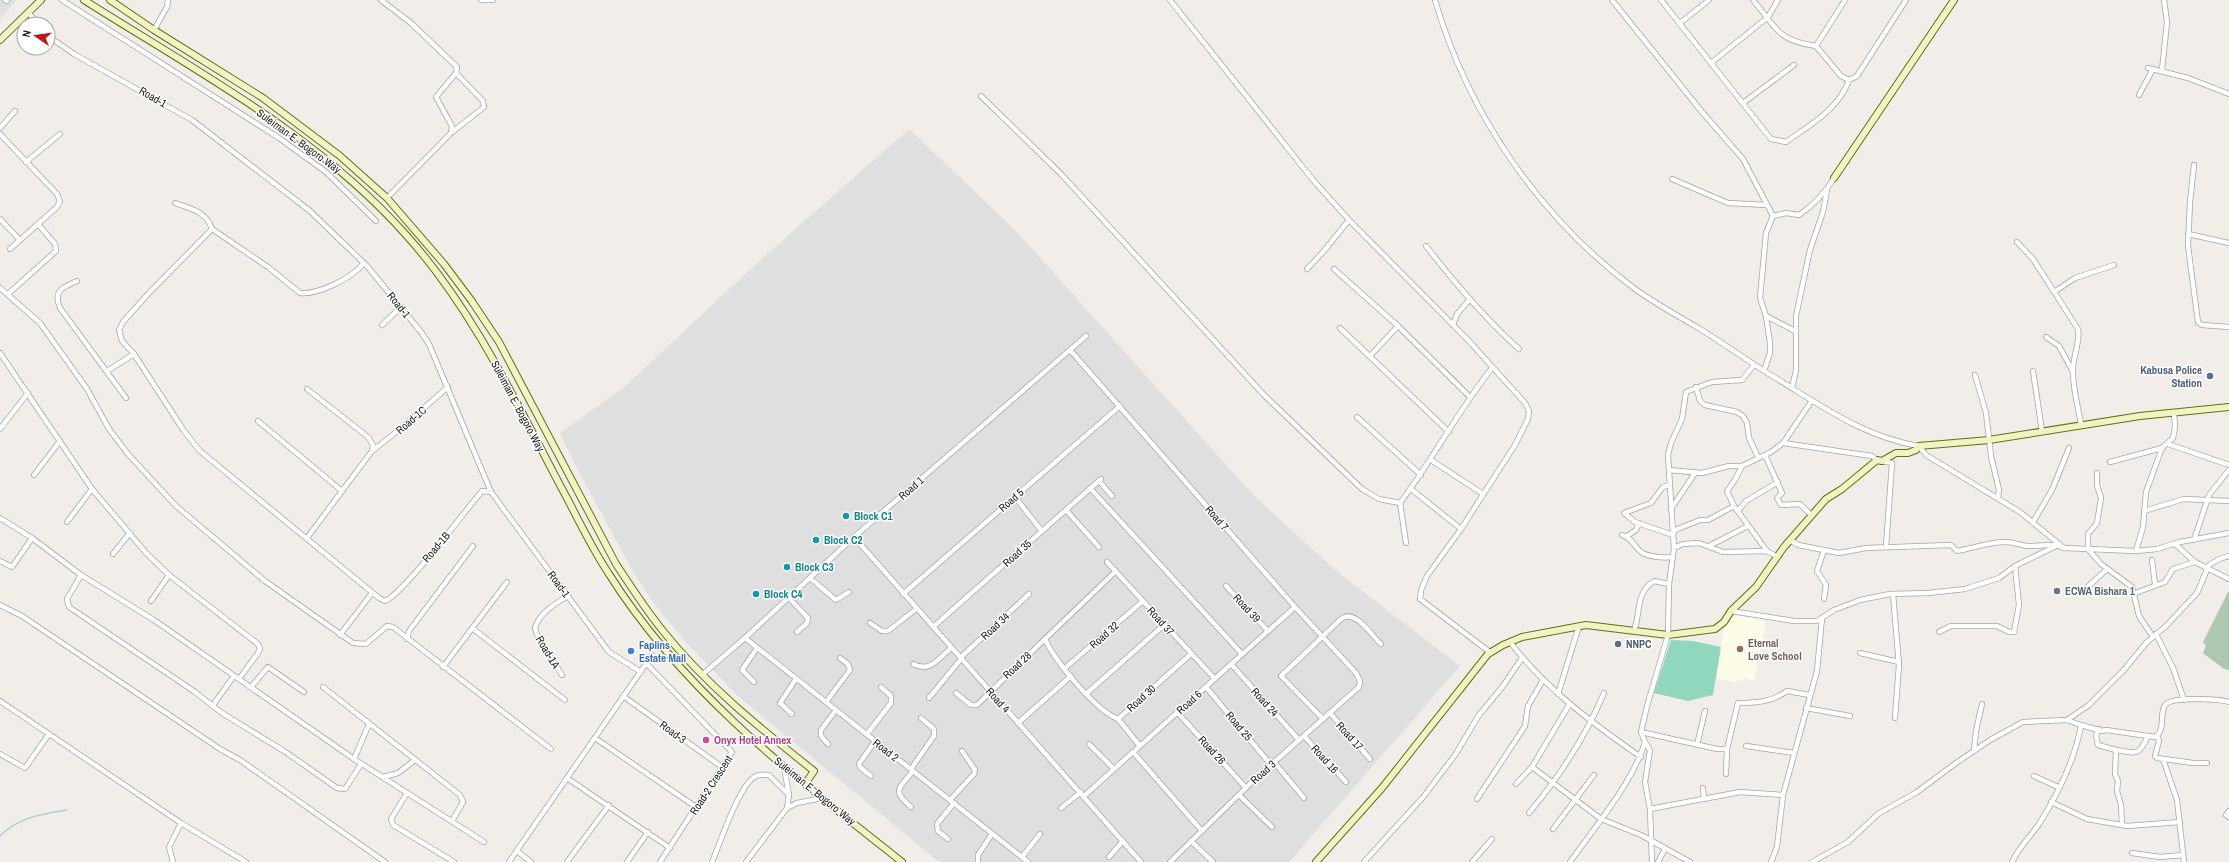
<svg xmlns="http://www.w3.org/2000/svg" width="2229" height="862" font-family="'Archivo Narrow',sans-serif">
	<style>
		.residential { fill: #dfdfdf }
		.education { fill: #fcfce7 }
		.cemetery { fill: #adc7b1 }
		.pitch { fill: #90d7bd }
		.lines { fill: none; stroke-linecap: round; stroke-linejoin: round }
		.stream { stroke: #afcfd9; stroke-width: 1.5 }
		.street-casing { stroke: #a5a5a5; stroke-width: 6 }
		.secondary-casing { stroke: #647011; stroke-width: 8 }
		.street { stroke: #fff; stroke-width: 4.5 }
		.secondary { stroke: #f0f4c4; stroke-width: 6 }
		.service-dot { fill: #5c6f8a; stroke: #fff; stroke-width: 1.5 }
		.culture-dot { fill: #0f9aa8; stroke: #fff; stroke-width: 1.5 }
		.worship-dot { fill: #6b7280; stroke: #fff; stroke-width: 1.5 }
		.education-dot { fill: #8d6e63; stroke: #fff; stroke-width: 1.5 }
		.shop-dot { fill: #3f7fe0; stroke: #fff; stroke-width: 1.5 }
		.hotel-dot { fill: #d1479c; stroke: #fff; stroke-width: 1.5 }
		.labels { text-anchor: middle; stroke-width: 3; stroke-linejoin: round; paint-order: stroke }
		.street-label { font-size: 11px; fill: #212121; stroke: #fff }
		.service-label { font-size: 11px; font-weight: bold; fill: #4e5e75; stroke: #fff; text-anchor: end }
		.culture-label { font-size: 11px; font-weight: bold; fill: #0d838f; stroke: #fff; text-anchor: start }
		.worship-label { font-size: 11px; font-weight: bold; fill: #5b616d; stroke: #fff; text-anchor: start }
		.education-label { font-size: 11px; font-weight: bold; fill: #785e54; stroke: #fff; text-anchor: start }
		.shop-label { font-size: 11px; font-weight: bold; fill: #366cbe; stroke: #fff; text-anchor: start }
		.hotel-label { font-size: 11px; font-weight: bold; fill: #b23c85; stroke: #fff; text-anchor: start }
	</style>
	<rect width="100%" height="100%" fill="#f1eee9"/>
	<g class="residential">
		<polygon points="0,0 17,0 0,19"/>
		<polygon points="909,129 1015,230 1255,497 1340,574 1460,666 1289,862 939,862 740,698 683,639 650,598 630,566 578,470 560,433 622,389 766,255"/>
	</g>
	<polygon class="education" points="1732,615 1761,619 1766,622 1754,681 1744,678 1743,681 1738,680 1737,683 1717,678 1718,659 1724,630"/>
	<polygon class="cemetery" points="2228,592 2229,592 2229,670 2224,669 2203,653 2206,646 2203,642"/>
	<polygon class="pitch" points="1671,640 1693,641 1721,647 1713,695 1688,701 1654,693"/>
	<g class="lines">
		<path class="stream" d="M 0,836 C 19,817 42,814 67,810"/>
		<defs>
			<g id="street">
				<polyline points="5,0 7,1"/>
				<polyline points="62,0 279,138 326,172 376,221"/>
				<polyline points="381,0 411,23 457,67 456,73 436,97 452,126 451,133"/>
				<polyline points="481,0 493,0"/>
				<polyline points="1170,0 1313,180 1349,220 1469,341 1525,403 1529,411 1528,419 1515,445 1461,529 1427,576 1421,590 1420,599 1491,653"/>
				<path d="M 1435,0 C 1468,114 1540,218 1635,289 C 1656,304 1678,316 1700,329 C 1723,343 1745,359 1769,374 C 1818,403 1862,437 1919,446 L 1926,455 L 2020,512 L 2064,548"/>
				<polyline points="1612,0 1702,112 1743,159 1773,216"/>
				<path d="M 1661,0 L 1771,139 L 1786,142 C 1810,125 1839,109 1849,80 L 1857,76 L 1906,0"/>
				<path d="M 1753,0 C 1777,28 1776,40 1816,46 L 1841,76 L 1849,80"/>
				<polyline points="28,12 38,24"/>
				<polyline points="1680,23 1709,0"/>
				<polyline points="154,30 167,7 168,0"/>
				<polyline points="48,36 74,54 192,120 310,211 367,266 421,332 429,344 491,492 609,652 641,672"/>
				<polyline points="1816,46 1845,0"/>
				<polyline points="1711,63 1768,17 1778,0"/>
				<polyline points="2148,68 2188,78 2229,94"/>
				<polyline points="2162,70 2167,22 2164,0"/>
				<polyline points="2139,95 2153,69"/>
				<polyline points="981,96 1061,174 1264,395 1362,489 1379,499 1400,503"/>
				<polyline points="1743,103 1794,65"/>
				<polyline points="0,128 15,111"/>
				<polyline points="0,134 57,194 60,201 57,207 10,249"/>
				<polyline points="26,162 60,134"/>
				<polyline points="2194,165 2190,202 2188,246 2198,322 2202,325 2229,327"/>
				<polyline points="1672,179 1728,203 1767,205"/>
				<polyline points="387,198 451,133 484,107 483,101 456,73"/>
				<path d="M 175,203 C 191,209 206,211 212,229 L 268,267 L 300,293 C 318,295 352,278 363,264"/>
				<polyline points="0,219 20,240"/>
				<path d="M 212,229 L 148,294 L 123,322 L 119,330 L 122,341 L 134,354 L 184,431 L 200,451 L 379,598 L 385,601 C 403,594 465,511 482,491 L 491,492"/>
				<polyline points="2188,234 2229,243"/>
				<path d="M 2017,242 L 2033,259 L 2078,329 C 2081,340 2072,359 2073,372 C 2073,389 2078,407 2081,424"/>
				<path d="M 1426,246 C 1454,282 1484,318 1519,349"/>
				<polyline points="1307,269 1324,251 1349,220"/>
				<polyline points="1334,269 1398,326 1469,396"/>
				<path d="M 77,281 C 62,288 53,290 60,308 L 126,398"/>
				<polyline points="0,288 40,323 87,389 109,429 128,454 176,506 265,581 353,643 366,644 387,626 393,627 551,749"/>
				<polyline points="2054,292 2075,278 2114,265"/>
				<polyline points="8,294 56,251 55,244 38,224"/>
				<polyline points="1766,316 1795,331"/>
				<polyline points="382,325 401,307"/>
				<polyline points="1453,325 1457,314 1470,299"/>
				<polyline points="1340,328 1449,432"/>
				<polyline points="2046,337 2059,346 2072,370"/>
				<polyline points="1070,350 1295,607 1356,673 1360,681 1359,687 1254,780 1170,862"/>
				<polyline points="0,353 92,489 147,554 169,575 258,644 260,649 258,653 239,679"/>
				<polyline points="1370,356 1398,326"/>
				<polyline points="107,371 134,354"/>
				<path d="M 1764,371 L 1770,353 L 1770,343 L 1766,316 L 1760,298 L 1766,233 L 1773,216 L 1786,213 L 1799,215 C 1814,205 1825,193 1834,178"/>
				<polyline points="2033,371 2042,431"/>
				<polyline points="1975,375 1986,413 1991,456 1999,490 1998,497"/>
				<polyline points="1696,387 1700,401 1705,405 1737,412 1743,416 1747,423 1749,438 1758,457"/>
				<polyline points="1792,388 1796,370 1796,316 1810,250 1823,212 1827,190"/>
				<polyline points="307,389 368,437 373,445 372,451 342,491"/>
				<polyline points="1357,417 1421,475"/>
				<polyline points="258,421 342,491 307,538"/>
				<polyline points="0,429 28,393"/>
				<polyline points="1783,443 1872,456 1877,460 1892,463 1886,547"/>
				<polyline points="2168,444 2229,465"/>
				<polyline points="372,451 400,429 448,387"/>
				<polyline points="1765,455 1782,493 1777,498 1781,505 1800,504 1812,516"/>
				<polyline points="1431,460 1483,494"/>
				<polyline points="2110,462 2162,448"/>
				<polyline points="1669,470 1702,473 1729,466 1742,466"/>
				<polyline points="2097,473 2097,485 2101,498 2097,523 2088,534 2088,549 2101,564 2132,587 2139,616 2153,637"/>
				<polyline points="34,475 60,441"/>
				<polyline points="1099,481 1112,496"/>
				<polyline points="1669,485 1663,487 1651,503 1624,513 1635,522 1673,535 1675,530 1700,520 1708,520 1734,506"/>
				<polyline points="1090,488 1242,654"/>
				<polyline points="1411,489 1461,529"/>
				<polyline points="1015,497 1041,530"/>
				<polyline points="1671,509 1695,473"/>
				<polyline points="1066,510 1099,547"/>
				<polyline points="1738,511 1746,501 1778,482"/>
				<polyline points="2144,511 2184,499 2229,501"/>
				<polyline points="0,518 32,538 81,575 154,620 354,759 484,842"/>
				<polyline points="67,522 92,489"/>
				<polyline points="2033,522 2052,490 2069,448"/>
				<path d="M 1622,535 C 1631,537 1634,546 1641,552 C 1648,557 1663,558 1672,557"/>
				<polyline points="1627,536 1636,530 1639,523"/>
				<polyline points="854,537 1141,862"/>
				<path d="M 1790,540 L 1798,545 L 1839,553 L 1866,548 L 1951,545 L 1957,551 C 1974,548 1989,542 2006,542 C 2013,542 2020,545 2027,546 C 2040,547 2052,542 2064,548 L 2136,551 L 2157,549 L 2180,542 L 2229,533"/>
				<polyline points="2194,540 2209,495 2229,470"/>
				<path d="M 1406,543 L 1400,503 C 1433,459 1458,411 1492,368"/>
				<polyline points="2175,544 2195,562 2229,579"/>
				<polyline points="1709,546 1748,526"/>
				<polyline points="1674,548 1683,544 1699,543 1723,552 1767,551 1776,556"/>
				<polyline points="1767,551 1734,506 1727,491 1735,480 1742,466 1771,452 1783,443 1811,402"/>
				<polyline points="2136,551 2143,527 2146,492 2162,448 2173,438 2175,427 2174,413"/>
				<polyline points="113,554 130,533"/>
				<polyline points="2152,560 2155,584"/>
				<polyline points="0,561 12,567 32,538"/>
				<polyline points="1107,562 1215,679"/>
				<path d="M 1116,571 L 1045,639 C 1055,661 1095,710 1118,719"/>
				<polyline points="81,575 67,599 69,607 195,692 222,713 284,751 337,788 345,789 361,764"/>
				<polyline points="810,578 836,600 849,592"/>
				<polyline points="1226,586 1268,631"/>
				<polyline points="2082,592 2107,569"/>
				<polyline points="903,594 1120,406"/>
				<polyline points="1893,594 1899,665 1895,718"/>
				<polyline points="2133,594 2165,582 2173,569 2195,562"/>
				<polyline points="789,598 808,618 807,623 797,632"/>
				<polyline points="1824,599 1826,585 1817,571 1824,550"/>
				<polyline points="151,601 169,575"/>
				<polyline points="0,605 22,616 220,749 240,760 385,862"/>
				<polyline points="1731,611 1794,621 1817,621 1834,610 1860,600 1890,594 1928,593 1965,589 1999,578 2015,566 2056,546"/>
				<polyline points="870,623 882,631 888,631 916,609"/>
				<polyline points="933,627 1101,479"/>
				<polyline points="472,628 565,700"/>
				<path d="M 1634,631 C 1641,612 1635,593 1654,581 L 1669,584 L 1674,548 L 1668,455 L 1671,443 L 1682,419 L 1686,392 L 1712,382 L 1742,380 L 1754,365"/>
				<polyline points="1939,632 1951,626 1997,626 2009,632 2014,632 2019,605 2015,566"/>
				<polyline points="2156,634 2173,668 2184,700"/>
				<polyline points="340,635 372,593"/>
				<polyline points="745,638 1028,862"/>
				<polyline points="407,639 409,631 473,546"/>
				<path d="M 1510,642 C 1546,689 1592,723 1641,757"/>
				<polyline points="1860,653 1899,662"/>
				<polyline points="960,658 1029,594"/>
				<polyline points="646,663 732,752 660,862"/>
				<path d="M 913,664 C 930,673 938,659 951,648"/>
				<polyline points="1231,664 1299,740"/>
				<polyline points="443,667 507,582"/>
				<polyline points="1065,668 1143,601"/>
				<polyline points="703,674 745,638 854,537 1086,336"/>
				<path d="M 562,675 L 537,635 L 535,628 C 539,613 556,603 568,596"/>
				<polyline points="754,682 742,670 757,648"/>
				<polyline points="251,687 268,667 304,692"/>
				<polyline points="323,687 460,795 463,802 452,821"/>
				<polyline points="1206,687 1271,765"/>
				<polyline points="956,693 971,705 977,705 1045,639"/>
				<polyline points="1087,693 1164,625"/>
				<polyline points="1558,694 1579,626"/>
				<polyline points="623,696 722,767"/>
				<polyline points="929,698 961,659"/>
				<polyline points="0,701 181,823 246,862"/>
				<polyline points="826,702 850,670 848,664 840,658"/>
				<polyline points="213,705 234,676"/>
				<polyline points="1806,708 1850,716"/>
				<polyline points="1177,712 1246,788"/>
				<polyline points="1330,713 1370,759"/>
				<polyline points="792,714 780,703 796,679"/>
				<path d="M 1323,719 L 1281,676 L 1341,619 C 1355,608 1371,635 1381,644"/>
				<polyline points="1018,723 1071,676"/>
				<path d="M 2081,725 L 2102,731 L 2106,730 L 2155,737 C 2166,731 2159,714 2165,705 C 2172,696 2219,699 2229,702"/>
				<polyline points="2099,729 2096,735 2098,745 2116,750 2115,774 2118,781 2117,791 2121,805 2122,824"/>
				<polyline points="1641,732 1717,749 1727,749"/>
				<polyline points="867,734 891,703 891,696 881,687"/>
				<polyline points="2157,735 2159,741 2155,756 2157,758 2193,763 2207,763"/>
				<polyline points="1304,736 1346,782"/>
				<polyline points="595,738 696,807"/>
				<polyline points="1645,742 1650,750 1645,782 1650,809 1652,862"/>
				<polyline points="828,744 821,736 821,730 836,710"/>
				<polyline points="1089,744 1114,769"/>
				<polyline points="1697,745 1705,711"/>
				<polyline points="1140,746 1118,719 1191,654"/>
				<polyline points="1746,746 1794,753"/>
				<polyline points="1974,750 1976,731 1982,704"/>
				<path d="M 2116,750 C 2137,753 2138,757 2148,736"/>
				<polyline points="1133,752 1202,831"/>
				<polyline points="0,754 25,768 49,734"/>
				<polyline points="354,759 369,724"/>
				<polyline points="2163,759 2177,800 2184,862"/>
				<polyline points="1274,762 1304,798"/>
				<polyline points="1532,767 1601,819 1641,835 1690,862"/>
				<polyline points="911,769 934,736 934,729 921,718"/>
				<path d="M 1726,774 L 1727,749 L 1738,703 C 1756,703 1772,702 1787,691 L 1810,695"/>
				<polyline points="871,776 860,767 859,764 875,741"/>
				<polyline points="2034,776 2058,787"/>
				<polyline points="383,777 398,773 415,760"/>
				<polyline points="567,778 670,848"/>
				<polyline points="1516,784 1532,767 1569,705"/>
				<polyline points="1703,788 1704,799"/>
				<polyline points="407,793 391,819 393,825 454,862"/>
				<polyline points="1239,795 1272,827"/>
				<polyline points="1084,796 1295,607"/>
				<polyline points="1477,799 1525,726 1528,706 1543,680"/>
				<polyline points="950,800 974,774 975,770 962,751"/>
				<polyline points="2051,802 2087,819 2127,826 2180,822"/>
				<path d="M 911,807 C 891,790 899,789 913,771"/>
				<polyline points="787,808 797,803 822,798"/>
				<polyline points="1061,808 1081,792"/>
				<polyline points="1650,809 1740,792 1783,795"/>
				<polyline points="2229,811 2226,815 2229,817"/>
				<path d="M 1529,813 C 1560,776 1585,738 1604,693"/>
				<polyline points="1553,829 1594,775"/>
				<polyline points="948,839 938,831 937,824 954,803"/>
				<polyline points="1191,841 1213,862"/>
				<polyline points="517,851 531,862"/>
				<polyline points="2132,853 2160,857 2183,855"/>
				<polyline points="1022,857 1040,834"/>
				<polyline points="1109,857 1123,841"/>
				<polyline points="173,862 169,847 181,823"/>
				<polyline points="509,862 652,655"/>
				<polyline points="567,862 609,805"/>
				<polyline points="627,862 648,832"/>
				<path d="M 712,862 C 720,844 739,784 756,776 C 760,774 764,775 769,775 L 789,795"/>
				<polyline points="746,862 787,808 789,795 784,767"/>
				<polyline points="978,862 978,855 992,834"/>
				<polyline points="1364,862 1424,796 1455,755 1479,715 1503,686 1522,658"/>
				<polyline points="1472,862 1492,839"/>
				<path d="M 1570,862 C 1595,827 1633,782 1645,742 L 1641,732 L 1647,706 L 1668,635 L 1669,584"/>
				<polyline points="1658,862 1665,849"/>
				<polyline points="1771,862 1777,847 1783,795 1817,671 1822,618"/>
				<polyline points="1812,862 1848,842 1878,814 1917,792 1956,763 1990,740 2023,722 2067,720 2089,705 2123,671 2147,642 2166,626 2197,593 2209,565 2219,559 2229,556"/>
				<path d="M 2012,862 C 2019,847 2030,837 2039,824 C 2058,794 2075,760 2081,725 L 2067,720"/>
			</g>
			<g id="secondary">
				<path d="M 84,0 C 196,71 318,135 407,236 C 476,313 519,409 568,500 C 581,525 593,550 609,574 C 683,692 795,777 902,862"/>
				<path d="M 110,0 L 154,30 L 263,98 L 340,156 L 387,198 L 444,264 L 471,300 L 499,342 L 616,564 C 631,587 646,610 663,631 C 706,685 761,729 814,771 L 805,784"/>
				<polyline points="0,40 41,0"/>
				<polyline points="1834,178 1954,0"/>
				<polyline points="1316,862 1382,788 1488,654 1503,645 1522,637 1586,625 1668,635 1715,629 1724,622 1731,611 1756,587 1784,547 1826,499 1842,489 1877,460 1882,461 1896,453 1908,453 1916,450 1919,446 1989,440 2140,416 2229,407"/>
			</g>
		</defs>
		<use href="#street" class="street-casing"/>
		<use href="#secondary" class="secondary-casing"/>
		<use href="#street" class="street"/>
		<use href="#secondary" class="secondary"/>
	</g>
	<g class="service-dot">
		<circle cx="2210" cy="376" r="4"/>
		<circle cx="1618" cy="644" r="4"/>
	</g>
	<g class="culture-dot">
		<circle cx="846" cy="516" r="4"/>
		<circle cx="816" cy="540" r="4"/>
		<circle cx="787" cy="567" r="4"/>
		<circle cx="756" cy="594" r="4"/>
	</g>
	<circle class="worship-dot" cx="2057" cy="591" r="4"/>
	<circle class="education-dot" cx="1740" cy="649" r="4"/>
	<circle class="shop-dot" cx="631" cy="651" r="4"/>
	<circle class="hotel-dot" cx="706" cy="740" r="4"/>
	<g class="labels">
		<g class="street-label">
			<text transform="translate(153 97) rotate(30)" y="4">Road-1</text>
			<text transform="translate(299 141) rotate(36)" y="4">Suleiman E. Bogoro Way</text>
			<text transform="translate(399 305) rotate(51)" y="4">Road-1</text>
			<text transform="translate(518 406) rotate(62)" y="4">Suleiman E. Bogoro Way</text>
			<text transform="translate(411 420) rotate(-41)" y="4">Road-1C</text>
			<text transform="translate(911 488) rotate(-41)" y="4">Road 1</text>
			<text transform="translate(1011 500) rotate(-41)" y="4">Road 5</text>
			<text transform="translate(1217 518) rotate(49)" y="4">Road 7</text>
			<text transform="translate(436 547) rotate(-50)" y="4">Road-1B</text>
			<text transform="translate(1017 553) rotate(-42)" y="4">Road 35</text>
			<text transform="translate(559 584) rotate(54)" y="4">Road-1</text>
			<text transform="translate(1247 608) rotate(47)" y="4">Road 39</text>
			<text transform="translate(1161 621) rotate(48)" y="4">Road 37</text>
			<text transform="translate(995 626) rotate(-43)" y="4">Road 34</text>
			<text transform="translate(1104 635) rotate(-41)" y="4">Road 32</text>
			<text transform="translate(548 652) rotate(59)" y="4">Road-1A</text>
			<text transform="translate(1017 665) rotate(-43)" y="4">Road 28</text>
			<text transform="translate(1141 698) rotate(-42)" y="4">Road 30</text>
			<text transform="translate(998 700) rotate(48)" y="4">Road 4</text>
			<text transform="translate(1189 702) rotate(-42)" y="4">Road 6</text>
			<text transform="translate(1265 702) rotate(48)" y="4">Road 24</text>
			<text transform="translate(1239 726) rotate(50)" y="4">Road 25</text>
			<text transform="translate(673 732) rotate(36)" y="4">Road-3</text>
			<text transform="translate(1350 736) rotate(48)" y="4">Road 17</text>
			<text transform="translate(886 750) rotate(38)" y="4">Road 2</text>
			<text transform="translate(1212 750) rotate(47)" y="4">Road 26</text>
			<text transform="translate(1325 759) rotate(48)" y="4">Road 16</text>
			<text transform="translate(1263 772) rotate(-42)" y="4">Road 3</text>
			<text transform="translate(711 785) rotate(-57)" y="4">Road-2 Crescent</text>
			<text transform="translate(815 791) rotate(39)" y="4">Suleiman E. Bogoro Way</text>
		</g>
		<g class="service-label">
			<text x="2202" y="374">Kabusa Police<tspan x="2202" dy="13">Station</tspan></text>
			<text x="1626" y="648" text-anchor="start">NNPC</text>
		</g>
		<g class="culture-label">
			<text x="854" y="520">Block C1</text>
			<text x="824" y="544">Block C2</text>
			<text x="795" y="571">Block C3</text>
			<text x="764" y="598">Block C4</text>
		</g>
		<g class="worship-label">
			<text x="2065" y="595">ECWA Bishara 1</text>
		</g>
		<g class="education-label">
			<text x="1748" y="647">Eternal<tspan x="1748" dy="13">Love School</tspan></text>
		</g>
		<g class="shop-label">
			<text x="639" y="649">Faplins<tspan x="639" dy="13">Estate Mall</tspan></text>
		</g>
		<g class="hotel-label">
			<text x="714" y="744">Onyx Hotel Annex</text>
		</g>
	</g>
	<g transform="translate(36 36) rotate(283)"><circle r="19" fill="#ffffff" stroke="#a6a6a6"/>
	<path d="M0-3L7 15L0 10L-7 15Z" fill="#bd1915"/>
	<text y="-6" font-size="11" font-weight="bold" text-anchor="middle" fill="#212121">N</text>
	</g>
</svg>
